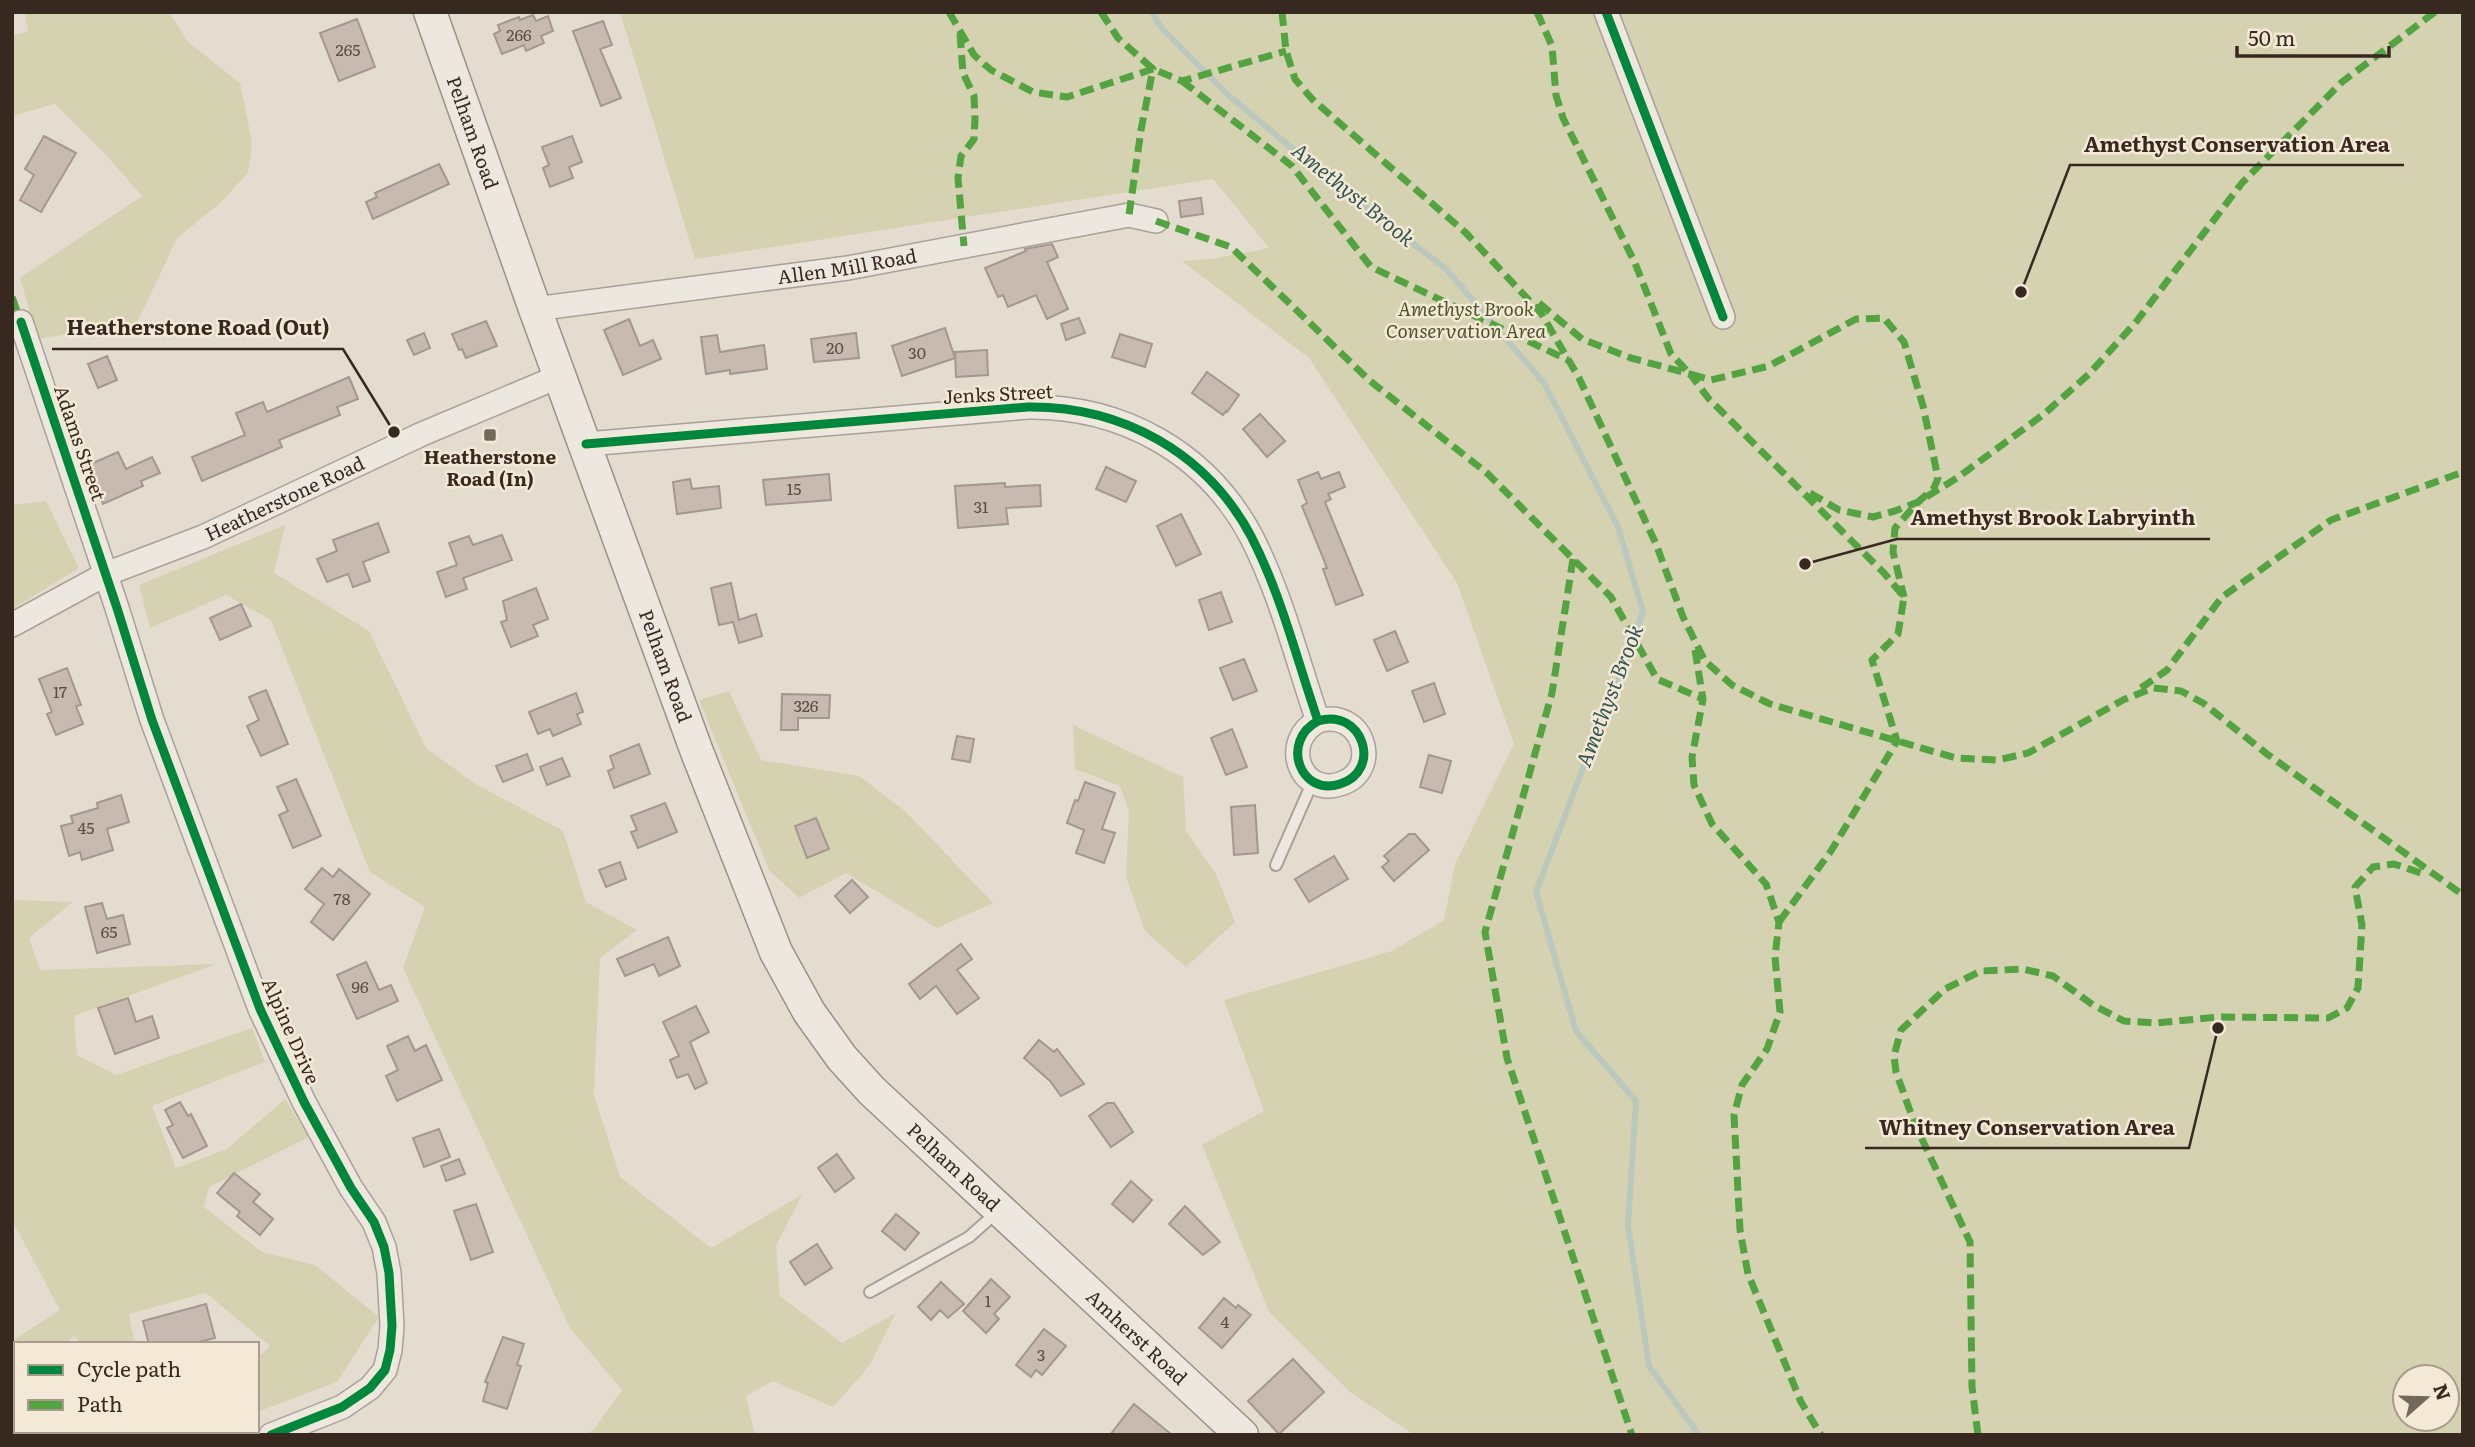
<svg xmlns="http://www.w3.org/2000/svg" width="2475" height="1447" font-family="Literata,serif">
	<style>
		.green { fill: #d5d2b2; fill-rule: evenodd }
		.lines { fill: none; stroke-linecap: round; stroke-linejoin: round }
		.stream { stroke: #bac8be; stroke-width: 6 }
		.building { fill: #c8bab0; stroke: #a4988e; stroke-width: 2 }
		.service-casing { stroke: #a9a198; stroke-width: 14 }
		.minor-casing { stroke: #a9a198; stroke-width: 26 }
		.secondary-casing { stroke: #999188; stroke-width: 35 }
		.service { stroke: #ece8e0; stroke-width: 10 }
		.minor { stroke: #ece8e0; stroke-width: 23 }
		.secondary { stroke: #ece8e0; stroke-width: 32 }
		.quiet { stroke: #53a341; stroke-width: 7; stroke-dasharray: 14 7; stroke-linecap: butt }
		.cycleway-casing { stroke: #f4e9d6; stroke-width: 13 }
		.cycleway { stroke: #00873e; stroke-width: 9 }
		.poi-dot { fill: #74685d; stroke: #f4e9d6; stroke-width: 2.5 }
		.labels { text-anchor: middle; stroke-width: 5; stroke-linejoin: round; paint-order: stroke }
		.number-label { font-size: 16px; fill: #5c4d44 }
		.street-label { font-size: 19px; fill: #382920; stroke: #f4e9d6 }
		.park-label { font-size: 19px; font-style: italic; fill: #4d5428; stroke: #f4e9d6 }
		.poi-label { font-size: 19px; font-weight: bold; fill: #382920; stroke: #f4e9d6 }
		.water-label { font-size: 21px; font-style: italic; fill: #305751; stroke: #f4e9d6 }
		.leader { fill: none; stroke: #382920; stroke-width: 2.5 }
		.callout-dot { fill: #382920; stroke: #f4e9d6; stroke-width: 2.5 }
		.callout-label { font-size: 21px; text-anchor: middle; font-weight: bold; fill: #382920; stroke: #f4e9d6; stroke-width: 5; stroke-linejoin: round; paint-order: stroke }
	</style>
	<rect width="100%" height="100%" fill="#e4dccf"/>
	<g class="green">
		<polygon points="25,12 169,12 189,43 240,83 252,143 248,173 217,206 177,238 137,323 38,339 20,278 142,196 108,157 55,104 12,116 12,35 28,32"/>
		<path d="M 620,12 L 2463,12 L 2463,1435 L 1414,1435 L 1350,1392 L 1269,1312 L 1202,1145 L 1264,1111 L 1224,1000 L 1392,951 L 1444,920 L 1455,864 L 1514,744 L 1457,583 L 1309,358 L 1182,261 L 1211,259 L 1269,248 L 1213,179 L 695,259 ZM 2405,1377 L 2447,1377 L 2447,1419 L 2405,1419 Z"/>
		<polygon points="46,501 79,568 12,609 12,505"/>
		<polygon points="285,525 274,573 369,631 426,748 474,783 563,831 586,902 637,930 600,958 594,1095 620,1177 711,1248 802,1195 776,1246 780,1296 842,1343 896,1313 870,1365 833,1407 773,1381 746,1396 755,1435 587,1435 595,1428 622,1390 570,1328 403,968 425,907 370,872 271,620 226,595 150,628 139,585"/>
		<polygon points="729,691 761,760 859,776 905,811 993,903 937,928 846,873 799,898 769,870 699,700"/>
		<polygon points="1073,725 1183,777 1186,831 1216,874 1235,922 1186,967 1145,931 1126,877 1129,811 1120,786 1075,769"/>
		<polygon points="12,900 73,902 29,938 40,970 216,964 74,1016 77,1055 116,1075 252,1028 265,1062 152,1106 176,1168 227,1149 285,1099 309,1137 209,1187 204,1207 262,1252 315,1265 379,1317 337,1382 257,1412 257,1359 270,1346 206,1293 129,1314 135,1344 81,1344 74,1336 65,1344 16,1344 16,1391 12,1395 12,1341 60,1310 12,1220"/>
	</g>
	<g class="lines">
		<polyline class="stream" points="1152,12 1160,26 1227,94 1324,175 1446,269 1544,383 1618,527 1643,611 1621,675 1594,739 1536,892 1576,1031 1636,1101 1628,1225 1649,1366 1699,1435"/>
	</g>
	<g class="building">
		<polygon points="533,15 536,21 548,16 553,31 541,36 544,43 526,51 524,45 502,54 494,34 500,31 498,25 519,17 520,20"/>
		<polygon points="357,19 375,67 339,81 320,33"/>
		<polygon points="603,21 612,45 600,49 621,98 601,106 573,31"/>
		<polygon points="44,136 76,153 41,212 20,200 34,175 25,169"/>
		<polygon points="572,136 582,162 569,167 573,178 550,187 543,168 549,165 542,147"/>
		<polygon points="439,164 449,184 373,219 366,202 377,197 375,193"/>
		<polygon points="1201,198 1203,214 1181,217 1179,201"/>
		<polygon points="1052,244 1058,257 1047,262 1068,309 1047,319 1036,295 1008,307 1003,295 998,297 985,268 1026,251 1025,249"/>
		<polygon points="1079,318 1085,333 1066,340 1061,324"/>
		<polygon points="629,319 640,346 653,340 661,359 623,375 604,330"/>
		<polygon points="486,321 497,346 466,358 462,349 459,350 452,334"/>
		<polygon points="945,328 955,358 902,376 892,346"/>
		<polygon points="424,333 430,348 414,355 407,340"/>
		<polygon points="856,333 859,358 814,362 811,339"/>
		<polygon points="1120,334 1152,344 1145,367 1112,357"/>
		<polygon points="717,335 720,352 764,345 767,369 730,374 730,370 706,374 701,337"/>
		<polygon points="987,350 988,375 956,377 955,352"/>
		<polygon points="107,356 117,380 98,388 88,364"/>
		<polygon points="1207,372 1239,395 1227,412 1226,411 1223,415 1192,393"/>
		<polygon points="349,377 358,399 337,407 340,415 279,440 282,447 202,481 192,457 245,435 236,413 263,402 267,412"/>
		<polygon points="1260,414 1285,441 1267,457 1243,429"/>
		<polygon points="118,452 126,469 152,457 160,473 141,481 143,486 103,504 86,466"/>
		<polygon points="1106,467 1136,481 1126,502 1096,489"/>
		<polygon points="1318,472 1321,479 1339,472 1345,487 1328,494 1331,499 1325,502 1363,595 1336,605 1323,569 1327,568 1302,506 1307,503 1298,480"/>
		<polygon points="829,474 831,500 766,505 763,480"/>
		<polygon points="690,479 692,489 719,486 721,508 677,514 673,482"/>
		<polygon points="1005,483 1005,487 1040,485 1041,506 1006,508 1008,524 958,528 955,486"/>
		<polygon points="1181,514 1201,554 1176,566 1157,526"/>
		<polygon points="378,523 389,552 363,562 370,581 353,587 348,574 327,582 317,559 337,551 333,540"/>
		<polygon points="502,535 512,560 463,578 467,589 446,597 437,572 457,565 449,543 469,536 473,545"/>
		<polygon points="731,583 739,620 756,614 762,636 739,643 733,622 719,625 711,588"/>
		<polygon points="536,588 548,619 533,625 538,636 511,647 501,622 507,620 503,601"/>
		<polygon points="1221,592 1232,622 1209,630 1199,600"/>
		<polygon points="241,604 251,626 220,640 210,618"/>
		<polygon points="1395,631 1408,662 1387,671 1374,640"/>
		<polygon points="1244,659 1257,691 1233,700 1220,668"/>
		<polygon points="67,668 81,705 76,706 83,724 56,735 47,714 52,712 39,679"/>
		<polygon points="1434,683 1445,714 1424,722 1412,691"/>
		<polygon points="266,690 288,744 261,756 247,726 259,720 249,697"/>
		<polygon points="576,693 583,712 577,714 581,724 553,736 550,729 538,734 529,712"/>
		<polygon points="782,694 830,695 829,718 798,718 798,730 781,730"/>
		<polygon points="1232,729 1247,767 1226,775 1211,738"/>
		<polygon points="957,736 974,739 970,762 952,759"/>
		<polygon points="639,744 650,774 614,788 608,771 614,768 610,756"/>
		<polygon points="527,754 533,770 503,782 496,766"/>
		<polygon points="1429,755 1451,761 1442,793 1420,787"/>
		<polygon points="562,758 570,776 547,785 540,767"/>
		<polygon points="296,779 321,836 293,848 279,815 288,811 277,787"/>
		<polygon points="1085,782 1115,793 1102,829 1115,833 1104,863 1076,853 1084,830 1067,823 1075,800 1078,801"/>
		<polygon points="121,795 129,822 107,829 113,850 82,860 80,852 69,856 61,826 73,823 71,816 98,808 97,803"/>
		<polygon points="665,803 677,832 638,848 631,832 637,830 631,816"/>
		<polygon points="1255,805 1258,853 1234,855 1231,807"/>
		<polygon points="816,818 829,849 807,858 795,826"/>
		<polygon points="1409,834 1415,834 1429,850 1394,881 1382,867 1389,861 1384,856"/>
		<polygon points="1334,856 1348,879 1309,902 1295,879"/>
		<polygon points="620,862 626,879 606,887 599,870"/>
		<polygon points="322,868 333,877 339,869 370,894 333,940 311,922 324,904 305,889"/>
		<polygon points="852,880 868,897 850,913 835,896"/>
		<polygon points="102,903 107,919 123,915 130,944 97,953 85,907"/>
		<polygon points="668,937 680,966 659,976 654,964 625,976 617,959"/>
		<polygon points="961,944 972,959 957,970 979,998 957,1014 936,986 920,999 909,984"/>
		<polygon points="366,962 379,990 391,985 398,1001 357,1019 337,975"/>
		<polygon points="128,998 136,1022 152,1016 159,1038 115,1054 98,1008"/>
		<polygon points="696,1006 709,1032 690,1042 707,1083 695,1089 688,1074 677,1078 670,1060 679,1056 663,1022"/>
		<polygon points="408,1036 415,1051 426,1045 442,1080 397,1101 386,1076 398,1070 387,1046"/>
		<polygon points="1039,1040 1054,1052 1057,1049 1084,1084 1061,1096 1050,1081 1024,1058"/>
		<polygon points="180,1102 188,1116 191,1114 207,1146 183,1158 167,1128 173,1125 165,1110"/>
		<polygon points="1107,1103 1114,1103 1133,1132 1111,1147 1089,1116"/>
		<polygon points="439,1129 450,1157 424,1167 413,1138"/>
		<polygon points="837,1154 854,1178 835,1192 818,1168"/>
		<polygon points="459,1159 465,1174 446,1181 441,1166"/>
		<polygon points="234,1173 260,1194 253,1202 273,1219 260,1235 237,1216 240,1212 217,1193"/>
		<polygon points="1131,1181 1152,1200 1133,1222 1112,1204"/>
		<polygon points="476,1204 493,1252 471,1260 454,1211"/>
		<polygon points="1185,1206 1220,1242 1203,1255 1169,1224"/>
		<polygon points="896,1214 919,1233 905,1250 882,1231"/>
		<polygon points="817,1244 832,1268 805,1285 790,1262"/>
		<polygon points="991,1279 1010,1297 994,1314 999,1319 986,1333 963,1311"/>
		<polygon points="941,1282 964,1304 948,1318 940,1310 931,1320 918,1307"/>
		<polygon points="1224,1298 1236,1308 1238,1305 1251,1315 1222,1348 1199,1328"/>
		<polygon points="206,1304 215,1338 190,1344 149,1344 143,1321"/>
		<polygon points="1044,1329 1066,1346 1042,1375 1036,1370 1031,1377 1016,1365"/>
		<polygon points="503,1337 524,1344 517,1365 521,1366 507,1409 483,1401 488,1383 485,1382"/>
		<polygon points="1293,1359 1324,1392 1279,1434 1248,1401"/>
		<polygon points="1134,1404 1172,1435 1110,1435"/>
	</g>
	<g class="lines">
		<defs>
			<g id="service">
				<polyline points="1276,865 1313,781"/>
				<polyline points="870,1292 969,1237 996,1213"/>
			</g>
			<g id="minor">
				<polyline points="1606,12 1723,317"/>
				<path id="s1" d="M 535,309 L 848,268 L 1129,215 L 1156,221"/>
				<polyline points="21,322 117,608 152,720 260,1009 304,1102 351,1188 374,1222 384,1247 389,1273 392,1326 390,1350 385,1370 370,1388 342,1407 271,1435"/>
				<path d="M 586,444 L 1028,407 C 1122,406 1206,452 1251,536 C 1281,594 1297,660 1318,721 C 1280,741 1300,797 1340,784 C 1383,771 1363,707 1318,721"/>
				<path id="s2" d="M 12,625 L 106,574 L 203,537 L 422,434 L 560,376"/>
				<polyline points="12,1430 15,1435"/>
			</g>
			<g id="secondary">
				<path id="s3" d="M 430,12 L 535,309 L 697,752 L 776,952 L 809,1012 L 842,1058 L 872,1091 L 1242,1435"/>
			</g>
		</defs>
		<use href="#service" class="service-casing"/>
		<use href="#minor" class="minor-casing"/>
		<use href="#secondary" class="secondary-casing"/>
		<use href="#service" class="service"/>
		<use href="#minor" class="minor"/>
		<use href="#secondary" class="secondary"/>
		<g class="quiet">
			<polyline points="949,12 974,55 991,70 1033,92 1067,97 1153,69 1141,130 1129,215"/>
			<polyline points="1101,12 1118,38 1153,69 1182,81 1286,51"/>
			<polyline points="1282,12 1286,51 1295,79 1312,99 1466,233 1541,313 1579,378 1656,544 1683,617 1705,661 1732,685 1770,704 1956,758 1998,760 2028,753 2123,700 2153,688 2181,691 2203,703 2267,754 2463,895"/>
			<polyline points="1537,12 1552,46 1556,95 1563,118 1635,263 1671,354 1690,374 1711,380 1769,366 1856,319 1884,318 1904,342 1923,406 1938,478 1934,488 1918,502 1895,528 1893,552 1904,597"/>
			<polyline points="960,34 963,73 974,96 975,118 974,139 961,156 958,178 964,246"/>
			<polyline points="1182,81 1292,166 1371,267 1568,360"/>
			<polyline points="1156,221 1231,247 1369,380 1487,473 1611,597 1657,679 1703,699"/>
			<polyline points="12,297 21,322"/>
			<polyline points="1539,303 1582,339 1631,358 1690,374 1709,399 1884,573 1904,597 1898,634 1872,660 1897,741 1831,851 1779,922"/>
			<polyline points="1810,493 1839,510 1873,517 1895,511 1918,502 1957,478 2044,414 2089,374 2136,322 2242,183 2342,82 2435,12"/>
			<polyline points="1573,559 1552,693 1485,932 1507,1058 1632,1435"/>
			<polyline points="1695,650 1703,699 1692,757 1694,785 1712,824 1766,884 1779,922 1775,957 1780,1012 1767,1049 1742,1085 1734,1115 1740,1230 1748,1274 1801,1402 1821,1435"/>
			<polyline points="2141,688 2167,670 2222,597 2331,520 2463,472"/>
			<polyline points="1978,1435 1972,1387 1970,1242 1914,1122 1896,1072 1894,1056 1901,1030 1945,989 1981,971 2023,969 2053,976 2093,1005 2124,1021 2156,1023 2218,1017 2328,1018 2347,1008 2358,988 2362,925 2355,887 2373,867 2394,864 2427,875"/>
		</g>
		<defs>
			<g id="cycleway">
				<polyline points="1606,12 1723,317"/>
				<polyline points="21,322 117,608 152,720 260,1009 304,1102 351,1188 374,1222 384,1247 389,1273 392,1326 390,1350 385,1370 370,1388 342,1407 271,1435"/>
				<path d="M 586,444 L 1028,407 C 1122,406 1206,452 1251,536 C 1281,594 1297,660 1318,721 C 1280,741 1300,797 1340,784 C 1383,771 1363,707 1318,721"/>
			</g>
		</defs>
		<use href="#cycleway" class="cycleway-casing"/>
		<use href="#cycleway" class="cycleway"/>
	</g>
	<rect class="poi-dot" x="483" y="428" width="14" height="14" rx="3.5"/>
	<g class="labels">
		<g class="number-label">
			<text x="519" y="41">266</text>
			<text x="348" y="56">265</text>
			<text x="835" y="354">20</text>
			<text x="917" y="359">30</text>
			<text x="794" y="495">15</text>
			<text x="981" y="513">31</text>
			<text x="60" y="698">17</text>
			<text x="806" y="712">326</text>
			<text x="86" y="834">45</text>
			<text x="342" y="905">78</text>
			<text x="109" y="938">65</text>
			<text x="360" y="993">96</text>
			<text x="988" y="1307">1</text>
			<text x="1225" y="1328">4</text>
			<text x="1041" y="1361">3</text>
		</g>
		<g class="street-label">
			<text dy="7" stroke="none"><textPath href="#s3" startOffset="128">Pelham Road</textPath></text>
			<text dy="7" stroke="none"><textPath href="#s1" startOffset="315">Allen Mill Road</textPath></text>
			<text transform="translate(998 394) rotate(-3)" y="7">Jenks Street</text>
			<text transform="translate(80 443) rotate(71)" y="7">Adams Street</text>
			<text dy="7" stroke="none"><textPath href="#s2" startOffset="301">Heatherstone Road</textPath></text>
			<text dy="7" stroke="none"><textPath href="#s3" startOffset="695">Pelham Road</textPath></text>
			<text transform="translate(291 1031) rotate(66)" y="7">Alpine Drive</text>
			<text dy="7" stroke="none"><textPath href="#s3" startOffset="1283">Pelham Road</textPath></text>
			<text dy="7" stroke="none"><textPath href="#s3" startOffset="1533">Amherst Road</textPath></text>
		</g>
		<g class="park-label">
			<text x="1466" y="316">Amethyst Brook<tspan x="1466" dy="22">Conservation Area</tspan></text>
		</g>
		<g class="poi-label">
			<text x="490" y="464">Heatherstone<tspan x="490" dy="22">Road (In)</tspan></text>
		</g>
		<g class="water-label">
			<text transform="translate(1353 195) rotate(39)" y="7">Amethyst Brook</text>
			<text transform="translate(1610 696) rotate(-69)" y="7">Amethyst Brook</text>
		</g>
	</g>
	<path class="leader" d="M2021 292L2070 165H2404M394 432L343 349H52M1805 564L1897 539H2210M2218 1028L2189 1148H1865"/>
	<g class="callout-dot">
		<circle cx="2021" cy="292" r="7"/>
		<circle cx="394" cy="432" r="7"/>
		<circle cx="1805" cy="564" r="7"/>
		<circle cx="2218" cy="1028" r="7"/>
	</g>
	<g class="callout-label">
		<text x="2237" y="152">Amethyst Conservation Area</text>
		<text x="198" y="335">Heatherstone Road (Out)</text>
		<text x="2053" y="525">Amethyst Brook Labryinth</text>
		<text x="2027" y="1135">Whitney Conservation Area</text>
	</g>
	<rect width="2475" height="1447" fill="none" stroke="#382920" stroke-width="28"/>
	<rect x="14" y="1342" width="245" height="91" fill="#f4e9d6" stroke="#a99c8d" stroke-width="2"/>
	<rect x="28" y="1365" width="35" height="10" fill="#00873e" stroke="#a99c8d" stroke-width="2"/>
	<text x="77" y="1377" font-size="21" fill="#382920">Cycle path</text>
	<rect x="28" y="1400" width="35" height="10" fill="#53a341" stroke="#a99c8d" stroke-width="2"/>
	<text x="77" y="1412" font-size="21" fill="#382920">Path</text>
	<g transform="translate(2426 1398) rotate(70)"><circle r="33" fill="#f4e9d6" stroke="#a99c8d" stroke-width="2"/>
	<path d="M0-5L12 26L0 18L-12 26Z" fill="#74685d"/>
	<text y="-10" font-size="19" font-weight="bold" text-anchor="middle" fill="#382920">N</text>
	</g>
	<path d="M2237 46v10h152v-10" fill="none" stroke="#382920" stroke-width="3.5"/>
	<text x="2248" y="46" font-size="21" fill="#382920" stroke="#f4e9d6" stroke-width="5" paint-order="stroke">50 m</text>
</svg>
